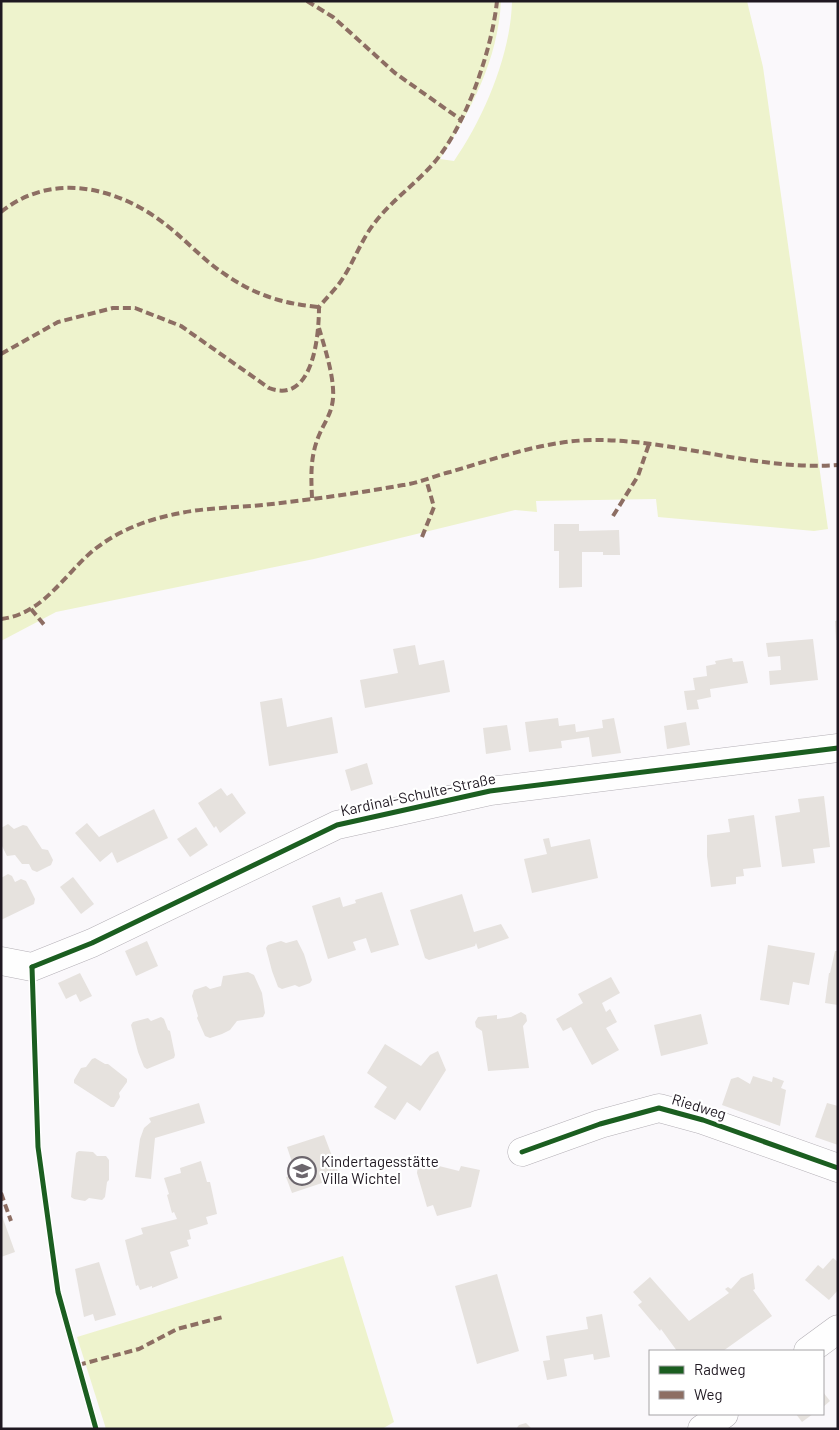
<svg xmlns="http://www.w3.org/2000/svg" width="839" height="1430" font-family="Barlow,sans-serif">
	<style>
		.green { fill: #eef3cd }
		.building { fill: #e6e2de }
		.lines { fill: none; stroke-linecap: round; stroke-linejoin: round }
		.minor-casing { stroke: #b4b0b6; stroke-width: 29 }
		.minor { stroke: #fefefe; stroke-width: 28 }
		.quiet { stroke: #8d6e63; stroke-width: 4; stroke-dasharray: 8 4; stroke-linecap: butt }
		.cycleway-casing { stroke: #fff; stroke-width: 8 }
		.cycleway { stroke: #1b5e20; stroke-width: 5 }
		.labels { text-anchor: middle; stroke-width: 4.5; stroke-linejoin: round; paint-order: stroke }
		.street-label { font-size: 15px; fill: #1f1821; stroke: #fff }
		.poi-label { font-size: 15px; fill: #1f1821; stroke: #fff; text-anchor: start }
	</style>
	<rect width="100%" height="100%" fill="#faf8fb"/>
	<g class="green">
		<path d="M 1,1 L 501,1 C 498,60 471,110 440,159 L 454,161 C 484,118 511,54 512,1 L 747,1 L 763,67 L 828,529 L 814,531 L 658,517 L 656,499 L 536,501 L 537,512 L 515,510 L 314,559 L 56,612 L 1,641 Z"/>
		<polygon points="343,1256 394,1422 382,1429 106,1429 77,1337"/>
	</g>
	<g class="building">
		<polygon points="554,524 579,524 579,531 619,530 620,555 603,555 603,552 582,552 582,587 559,588 559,551 554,551"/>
		<polygon points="838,620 838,640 836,640 835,621"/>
		<polygon points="813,639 818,680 770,685 769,671 781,670 780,656 768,657 766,643"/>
		<polygon points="415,645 419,665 444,660 450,692 365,708 360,680 398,673 393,649"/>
		<polygon points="732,658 733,662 743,661 748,683 710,689 711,697 697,700 699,709 687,710 684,691 695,690 693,678 707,676 706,666 716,664 715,661"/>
		<polygon points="282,698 287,727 332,717 338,753 269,766 260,702"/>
		<polygon points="558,718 559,726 575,724 576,732 603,728 602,720 614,718 621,753 592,757 589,737 561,741 562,748 529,752 525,722"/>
		<polygon points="686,722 690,745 667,749 664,726"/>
		<polygon points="507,725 511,750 486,754 483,728"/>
		<polygon points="367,763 373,784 351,791 345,770"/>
		<polygon points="221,788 227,796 232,793 246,813 220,833 216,826 214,828 198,803"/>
		<polygon points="824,796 830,847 813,849 815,863 782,867 775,816 800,812 798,799"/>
		<polygon points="154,809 168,838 117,863 112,852 100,862 75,833 87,823 99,837"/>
		<polygon points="754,815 761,867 743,869 744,876 736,877 736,884 711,887 707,856 707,835 730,832 728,819"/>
		<polygon points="8,824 14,829 23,825 27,826 42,849 48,850 53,860 51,865 37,872 32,870 29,864 22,864 15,855 7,856 1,844 1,828"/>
		<polygon points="196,827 208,845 190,857 177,839"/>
		<polygon points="549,838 551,847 590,839 598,878 532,893 524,859 547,854 543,839"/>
		<polygon points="8,874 12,876 15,882 21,879 26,881 35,899 34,904 1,920 1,878"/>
		<polygon points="73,877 94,904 81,914 60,887"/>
		<polygon points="382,892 399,945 371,953 366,938 353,942 356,950 328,959 312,906 340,897 343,907 356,903 355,900"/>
		<polygon points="462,894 474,932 501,924 509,938 478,949 476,943 475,946 429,960 425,958 410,910"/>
		<polygon points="297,940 304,954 312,980 310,983 299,987 295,985 282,989 278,987 272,971 266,948 268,945 281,941 286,943"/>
		<polygon points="147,941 158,966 136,976 125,951"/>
		<polygon points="768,945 815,953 809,985 793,982 789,1005 760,1000"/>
		<polygon points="835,951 838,951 838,1005 825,1003 829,973 830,973"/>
		<polygon points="248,972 254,975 262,993 265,1013 263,1017 237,1021 230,1030 222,1034 210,1038 205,1036 197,1018 198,1016 192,996 194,990 206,986 210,989 221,986 223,976"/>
		<polygon points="80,973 92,996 80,1002 76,994 66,999 58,983"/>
		<polygon points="611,977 620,993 602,1003 606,1012 610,1009 617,1022 606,1028 619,1050 592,1065 571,1027 563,1031 556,1019 583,1003 578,994"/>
		<polygon points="521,1012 526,1015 527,1021 523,1026 529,1068 488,1071 482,1031 476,1027 475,1022 478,1017 497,1015 497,1019 511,1017"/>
		<polygon points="701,1014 708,1044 661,1056 654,1025"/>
		<polygon points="161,1017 164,1019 168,1030 170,1031 175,1055 174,1058 147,1069 144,1067 138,1052 131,1025 133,1022 148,1018 151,1021"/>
		<polygon points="385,1044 421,1066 430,1055 438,1051 446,1070 420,1111 407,1102 395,1120 374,1107 387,1087 367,1073"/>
		<polygon points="95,1058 105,1064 108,1064 127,1079 127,1082 119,1093 120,1097 114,1107 111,1107 74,1083 74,1080 81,1068 86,1067 92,1059"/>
		<polygon points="753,1076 772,1082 773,1077 784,1081 781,1088 786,1090 780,1126 722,1105 731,1079 738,1077 750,1084"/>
		<polygon points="199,1103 205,1123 155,1138 151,1179 135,1177 140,1139 144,1128 151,1122 149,1118"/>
		<polygon points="827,1103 838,1106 838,1145 815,1137"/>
		<polygon points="324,1135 340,1177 292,1193 286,1177 296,1174 287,1147"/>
		<polygon points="79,1151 93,1152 97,1156 106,1156 109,1160 109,1180 107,1182 105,1197 102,1200 89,1198 85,1201 74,1199 71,1197 74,1169 76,1153"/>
		<polygon points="419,1156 440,1161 439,1166 459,1171 461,1166 480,1170 471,1207 437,1216 433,1205 427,1207 417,1173"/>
		<polygon points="201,1161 207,1182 210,1182 217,1214 206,1217 208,1224 189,1230 191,1239 187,1240 189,1246 170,1252 178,1278 152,1288 152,1286 140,1290 138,1285 136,1286 125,1240 143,1234 141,1228 177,1219 174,1212 172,1213 167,1195 169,1194 164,1178 181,1173 180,1168"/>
		<polygon points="1,1213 15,1252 1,1257"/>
		<polygon points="833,1258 838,1262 838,1290 829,1300 805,1280 818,1265 823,1269"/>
		<polygon points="99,1262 116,1315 95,1321 93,1314 84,1317 75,1269"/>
		<polygon points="753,1273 755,1289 753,1290 772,1316 723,1351 677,1351 661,1329 660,1331 638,1305 642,1302 633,1292 650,1277 689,1321 729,1293 725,1289 728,1287 731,1289 741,1278"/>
		<polygon points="497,1274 519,1351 477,1364 455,1286"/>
		<polygon points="602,1314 610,1357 594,1360 593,1354 564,1359 567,1376 547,1380 543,1361 550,1360 546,1336 588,1329 586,1317"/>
		<polygon points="823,1392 830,1401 823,1407"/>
		<polygon points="796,1414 813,1414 802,1422"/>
		<polygon points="526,1423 532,1429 516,1429 519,1425"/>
	</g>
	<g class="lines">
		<defs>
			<g id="minor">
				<polyline points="1,961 32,967 92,943 337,825 490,791 838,748"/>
				<polyline points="522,1152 600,1124 659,1108 703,1120 838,1168"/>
				<polyline points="808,1351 838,1329"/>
				<polyline points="702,1429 724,1414"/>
			</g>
		</defs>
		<use href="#minor" class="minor-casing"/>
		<use href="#minor" class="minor"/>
		<g class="quiet">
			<polyline points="307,1 333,17 395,73 460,119"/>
			<path d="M 1,212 C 52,171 117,187 165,224 C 186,240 204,261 226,275 C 255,295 284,304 319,307"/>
			<path d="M 1,354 L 58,322 L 113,308 L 135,308 L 181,326 L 269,388 C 313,405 319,336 319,307 C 327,297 337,288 343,278 C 354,261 361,241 373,225 C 390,202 413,186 432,165 C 465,129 492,50 497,1"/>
			<path d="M 312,498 C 311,475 310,455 320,433 C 324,424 330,415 332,405 C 337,384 325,349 319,328"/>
			<polyline points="613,516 638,476 649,444"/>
			<polyline points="422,537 434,507 426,479"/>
			<polyline points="31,609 46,627"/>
			<path d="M 1,619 C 44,614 64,574 95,549 C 117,532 143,521 171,515 C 204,507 238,508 272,504 C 315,499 360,493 403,485 C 419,483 434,476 450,472 C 498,458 546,440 596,440 C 677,440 757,471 838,465"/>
			<polyline points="1,1193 11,1221"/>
			<polyline points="78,1365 139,1349 177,1329 223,1317"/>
		</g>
		<defs>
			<g id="cycleway">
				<polyline points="32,967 92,943 337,825 490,791 838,748"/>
				<polyline points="32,967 38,1147 58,1292 96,1429"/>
				<polyline points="522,1152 600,1124 659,1108 703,1120 838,1168"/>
			</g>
		</defs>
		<use href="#cycleway" class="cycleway-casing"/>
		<use href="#cycleway" class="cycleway"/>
	</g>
	<defs>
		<symbol id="school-ring" viewBox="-11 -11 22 22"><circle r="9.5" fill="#fff" stroke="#6c666d" stroke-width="1.5"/><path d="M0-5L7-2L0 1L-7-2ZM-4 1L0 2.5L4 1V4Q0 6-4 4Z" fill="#6c666d"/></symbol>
	</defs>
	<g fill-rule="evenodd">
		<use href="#school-ring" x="286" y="1155" width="32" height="32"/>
	</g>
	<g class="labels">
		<g class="street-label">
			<text transform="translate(418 795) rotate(-12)" y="5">Kardinal-Schulte-Straße</text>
			<text transform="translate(699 1107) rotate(17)" y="5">Riedweg</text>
		</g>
		<g class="poi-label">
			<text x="321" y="1167">Kindertagesstätte<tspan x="321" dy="17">Villa Wichtel</tspan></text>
		</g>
	</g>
	<rect width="839" height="1430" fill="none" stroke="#1f1821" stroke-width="5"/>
	<rect x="649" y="1350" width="175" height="65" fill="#ffffff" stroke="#a5a3a6"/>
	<rect x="659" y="1366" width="25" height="8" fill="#1b5e20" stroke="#a5a3a6"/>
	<text x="694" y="1375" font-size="15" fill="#1f1821">Radweg</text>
	<rect x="659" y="1391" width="25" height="8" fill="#8d6e63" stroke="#a5a3a6"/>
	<text x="694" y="1400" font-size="15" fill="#1f1821">Weg</text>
</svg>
